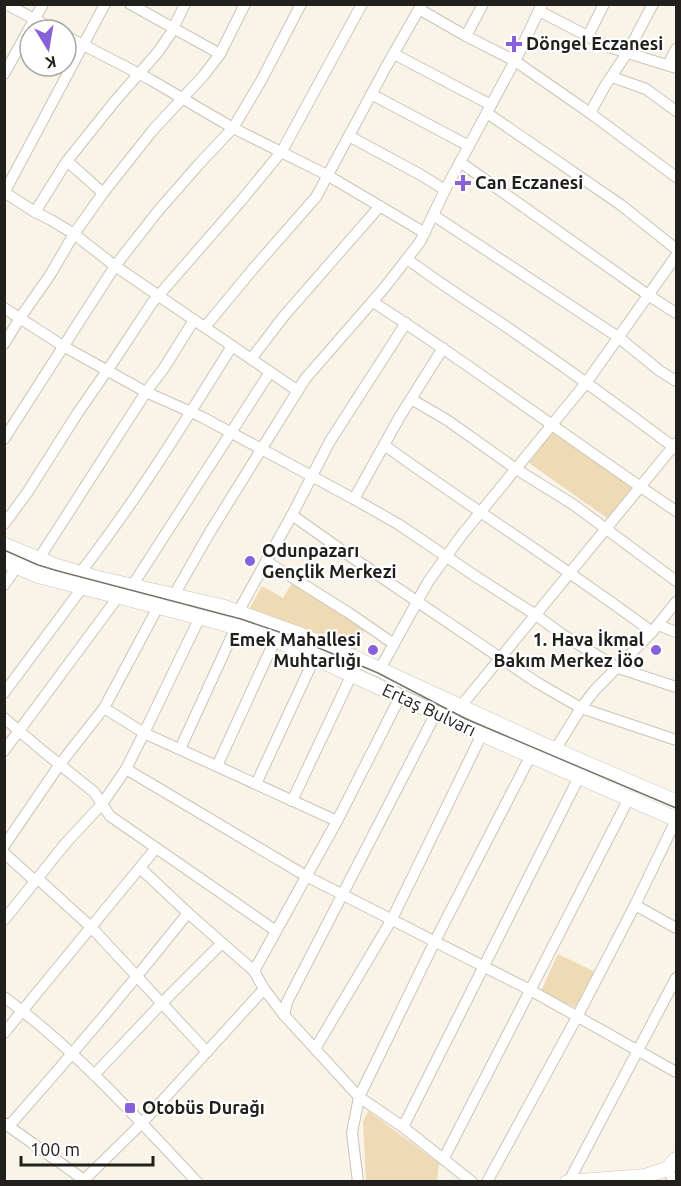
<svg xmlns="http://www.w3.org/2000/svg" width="681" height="1186" font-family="Ubuntu,sans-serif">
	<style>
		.green { fill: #eedbb5 }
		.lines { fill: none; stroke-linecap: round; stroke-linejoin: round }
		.street-casing { stroke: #cac4b8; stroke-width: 12 }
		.secondary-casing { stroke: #cac4b8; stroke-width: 15 }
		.primary-casing { stroke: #cac4b8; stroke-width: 16 }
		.street { stroke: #fff; stroke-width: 10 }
		.secondary { stroke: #fff; stroke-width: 14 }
		.primary { stroke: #fff; stroke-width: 15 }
		.tram { stroke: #77746c; stroke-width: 1.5 }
		.poi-dot { fill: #8860da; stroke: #fff; stroke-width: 2 }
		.labels { text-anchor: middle; stroke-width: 4.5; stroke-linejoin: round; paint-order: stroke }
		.poi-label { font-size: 18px; font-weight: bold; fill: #22201c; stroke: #fff; text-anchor: start }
		.street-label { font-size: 18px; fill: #22201c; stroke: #fff }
	</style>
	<rect width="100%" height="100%" fill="#f9f4e7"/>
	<g class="green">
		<polygon points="556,428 635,486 607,518 529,463"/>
		<polygon points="292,583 365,627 355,653 249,609 262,586 283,598"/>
		<polygon points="558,954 595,972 576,1008 541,991"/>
		<polygon points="368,1111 439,1163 437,1181 366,1181 363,1122"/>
	</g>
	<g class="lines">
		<defs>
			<g id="street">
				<polyline points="6,4 55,30"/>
				<polyline points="130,4 220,54"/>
				<polyline points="422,4 419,9 466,36"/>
				<polyline points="483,4 466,36 515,61 590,113 605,86 627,53 653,4"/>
				<polyline points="539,11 609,47 676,68"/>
				<polyline points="66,36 151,80 233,128 327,175 425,233"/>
				<polyline points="588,36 604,4"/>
				<polyline points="394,54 491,105"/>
				<polyline points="668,65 676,49"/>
				<polyline points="4,74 43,4"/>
				<polyline points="612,77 646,89 676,111"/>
				<polyline points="371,94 469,146"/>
				<polyline points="487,113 621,205 676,249"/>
				<polyline points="590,113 676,177"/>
				<polyline points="349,136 421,175 445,190"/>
				<polyline points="67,161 103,193"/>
				<polyline points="460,162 648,295 676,313"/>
				<polyline points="4,192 35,212 51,220 74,234 115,266 298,391"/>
				<polyline points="4,193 105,4"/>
				<polyline points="35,212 67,161 115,101 158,52 171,33 185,4"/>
				<polyline points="433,215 618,337 660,371 676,381"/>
				<path d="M 407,259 C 437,281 467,301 498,321 C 558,362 618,405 676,449"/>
				<path d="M 373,302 C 476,368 574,443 676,511"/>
				<polyline points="4,308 63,346 146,392 202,417 354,499 399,418 443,348"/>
				<polyline points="205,327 253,269 316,197 386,67 419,9"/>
				<polyline points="4,344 20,318 50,275 74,234 103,193 153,130 204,75 220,54 245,4"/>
				<polyline points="251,359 284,316 380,206"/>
				<polyline points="411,399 447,420 516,469 574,505 676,581"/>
				<polyline points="4,439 115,266 158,211 200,163 233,128 261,81 301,4"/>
				<path d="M 384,445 C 473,509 565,567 652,632"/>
				<polyline points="354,499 398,524 478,578 536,615 563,635 618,668 676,687"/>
				<polyline points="292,515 350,556 536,682 581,708 676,740"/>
				<polyline points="4,524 27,493 77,414 113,362 152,303 240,202 282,151 362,4"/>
				<polyline points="38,560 146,392 164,368 194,320"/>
				<polyline points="266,561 349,613 394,644"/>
				<path d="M 80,573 C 136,501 184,423 232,346"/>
				<polyline points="4,585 17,567"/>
				<polyline points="132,586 270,372"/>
				<polyline points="174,595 210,532 305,379 385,287 420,242 445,190 518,55 542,4"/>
				<polyline points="238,612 292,515 330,441 406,323"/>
				<polyline points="658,625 676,632"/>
				<polyline points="380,669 428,582 461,536 586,383 676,256"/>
				<polyline points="4,693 82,588"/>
				<polyline points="461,706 676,443"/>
				<polyline points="104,708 144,733 200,617"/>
				<polyline points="4,718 44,752 94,792 110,816 276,931"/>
				<polyline points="180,749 236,627"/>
				<polyline points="555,750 581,708 594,691 652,632 676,602"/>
				<polyline points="4,751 118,597"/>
				<polyline points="217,766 275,640"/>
				<polyline points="126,769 144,733 337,821"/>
				<polyline points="256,784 315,657"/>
				<polyline points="292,801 352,674"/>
				<polyline points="4,846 60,764 104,708 158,607"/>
				<polyline points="4,853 35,881"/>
				<polyline points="140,868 188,913"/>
				<polyline points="37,878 91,927 207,1052"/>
				<polyline points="635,905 676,820"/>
				<polyline points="4,920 65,844 102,804 126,769 306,876 530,990 676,1072"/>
				<polyline points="254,971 337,821 400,697"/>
				<path d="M 4,997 C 76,1050 136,1117 197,1182"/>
				<polyline points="284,1015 287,1002 436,713"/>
				<polyline points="4,1033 156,848"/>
				<polyline points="315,1049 392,919 482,734"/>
				<polyline points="94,1075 162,1003 222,943"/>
				<polyline points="4,1123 87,1182"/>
				<path d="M 9,1126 C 71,1056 130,986 188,913 L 254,971 L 264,989 L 284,1015 L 359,1097 L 403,1127 L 472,1182"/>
				<polyline points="403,1127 579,777"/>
				<polyline points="444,1158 629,798"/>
				<polyline points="667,1169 674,1182"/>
				<polyline points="84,1180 142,1123 264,989"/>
				<polyline points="569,1181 676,978"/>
				<polyline points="358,1182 352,1133 359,1097 435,941 531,755"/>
				<polyline points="487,1182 577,1017 635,905 676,928"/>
			</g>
			<polyline id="secondary" points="567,1182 645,1176 667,1169 676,1159"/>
			<g id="primary">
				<polyline points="4,545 55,566 96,578 223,607 295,633 359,660 548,747 676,802"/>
				<polyline points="4,561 40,576 219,622 272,638 475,731 676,819"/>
			</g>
		</defs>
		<use href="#street" class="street-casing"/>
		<use href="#secondary" class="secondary-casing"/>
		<use href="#primary" class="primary-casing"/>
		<use href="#street" class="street"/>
		<use href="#secondary" class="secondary"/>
		<use href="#primary" class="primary"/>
		<polyline class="tram" points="4,550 38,565 58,571 241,619 288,635 378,673 466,719 676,808"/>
	</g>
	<g class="poi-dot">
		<path d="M511 35h6v6h6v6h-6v6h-6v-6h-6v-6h6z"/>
		<path d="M460 174h6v6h6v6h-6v6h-6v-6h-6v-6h6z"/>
		<circle cx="250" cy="561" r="6"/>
		<circle cx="373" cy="650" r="6"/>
		<circle cx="656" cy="650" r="6"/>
		<rect x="124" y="1102" width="12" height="12" rx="3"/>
	</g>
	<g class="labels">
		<g class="poi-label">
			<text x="526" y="50">Döngel Eczanesi</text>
			<text x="475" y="189">Can Eczanesi</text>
			<text x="262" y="557">Odunpazarı<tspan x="262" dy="21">Gençlik Merkezi</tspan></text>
			<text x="361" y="646" text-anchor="end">Emek Mahallesi<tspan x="361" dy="21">Muhtarlığı</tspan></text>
			<text x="644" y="646" text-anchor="end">1. Hava İkmal<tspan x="644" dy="21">Bakım Merkez İöo</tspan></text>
			<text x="142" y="1114">Otobüs Durağı</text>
		</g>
		<g class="street-label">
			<text transform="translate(429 710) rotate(25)" y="6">Ertaş Bulvarı</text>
		</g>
	</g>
	<rect width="681" height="1186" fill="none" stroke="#22201c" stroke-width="12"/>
	<g transform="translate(48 48) rotate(169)"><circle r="28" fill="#ffffff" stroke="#a7a6a4" stroke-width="1.5"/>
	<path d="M0-4.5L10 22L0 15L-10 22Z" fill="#8860da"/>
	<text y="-9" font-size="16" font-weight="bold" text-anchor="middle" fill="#22201c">K</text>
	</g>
	<path d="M21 1156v9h132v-9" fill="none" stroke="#22201c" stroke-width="3"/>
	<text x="30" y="1156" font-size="18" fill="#22201c" stroke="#ffffff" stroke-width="4.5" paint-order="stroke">100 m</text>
</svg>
